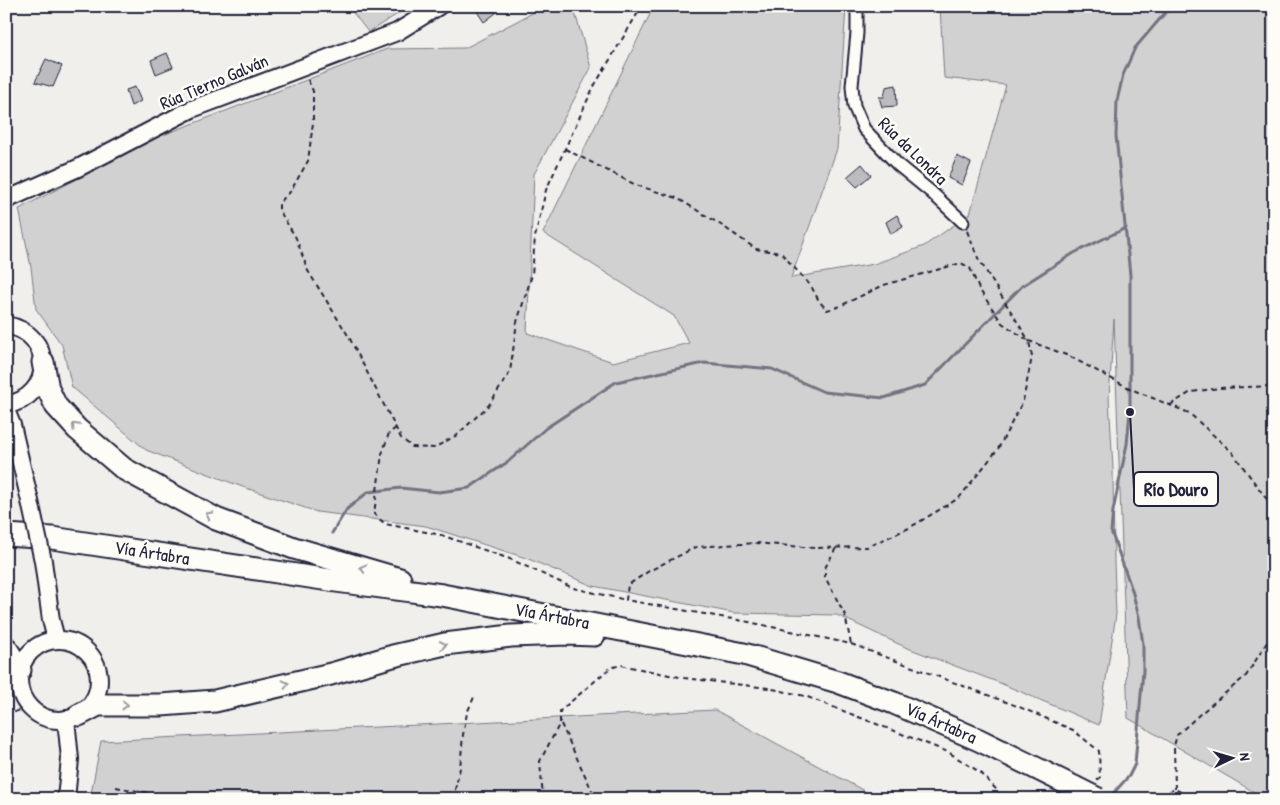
<svg xmlns="http://www.w3.org/2000/svg" width="1280" height="805" font-family="'Patrick Hand',sans-serif">
	<style>
		.green { fill: #d2d1d1; stroke: #7a7a86 }
		.lines { fill: none; stroke-linecap: round; stroke-linejoin: round }
		.stream { stroke: #737381; stroke-width: 3 }
		.building { fill: #bcbcc0; stroke: #22223b }
		.street-casing { stroke: #22223b; stroke-width: 15 }
		.secondary-casing { stroke: #22223b; stroke-width: 20 }
		.highway-casing { stroke: #22223b; stroke-width: 25 }
		.path { stroke: #22223b; stroke-width: 2; stroke-dasharray: 5 4; stroke-linecap: butt }
		.street { stroke: #fdfcf7; stroke-width: 11 }
		.secondary { stroke: #fdfcf7; stroke-width: 16 }
		.highway { stroke: #fdfcf7; stroke-width: 21 }
		.secondary-bridge-casing { stroke: #22223b; stroke-width: 20; stroke-linecap: butt }
		.highway-bridge-casing { stroke: #22223b; stroke-width: 25; stroke-linecap: butt }
		.secondary-bridge { stroke: #fdfcf7; stroke-width: 16 }
		.highway-bridge { stroke: #fdfcf7; stroke-width: 21 }
		.oneway { stroke: #9a9aa2 }
		.labels { text-anchor: middle; stroke-width: 5; stroke-linejoin: round; paint-order: stroke }
		.street-label { font-size: 18px; fill: #22223b; stroke: #fdfcf7 }
		.leader { fill: none; stroke: #22223b; stroke-width: 2 }
		.callout-dot { fill: #22223b; stroke: #fdfcf7; stroke-width: 2 }
		.callout { fill: #fdfcf7; stroke: #22223b; stroke-width: 2 }
		.callout-label { font-size: 19px; text-anchor: middle; font-weight: bold; fill: #22223b }
	</style>
	<rect width="100%" height="100%" fill="#f0efec"/>
	<filter id="ink" filterUnits="userSpaceOnUse"><feTurbulence type="fractalNoise" baseFrequency=".02" numOctaves="2"/><feDisplacementMap in="SourceGraphic" scale="10" xChannelSelector="R" yChannelSelector="G"/><feConvolveMatrix kernelMatrix="1 2 1 2 8 2 1 2 1" color-interpolation-filters="sRGB"/></filter>
	<g filter="url(#ink)">
		<g class="green">
			<polygon points="348,6 411,6 368,32"/>
			<polygon points="546,6 573,6 591,68 534,174 527,333 613,362 689,343 674,316 543,233 654,6 846,6 837,149 791,278 874,264 924,246 970,214 1006,85 944,78 940,6 1274,6 1274,799 1266,799 1128,718 1114,319 1109,398 1113,469 1114,562 1116,614 1099,725 1000,683 905,647 837,615 734,613 593,586 526,558 426,526 317,512 240,486 146,450 72,387 62,345 36,309 31,267 19,209 158,137 387,49 465,48"/>
			<polygon points="715,710 879,799 90,799 101,741"/>
		</g>
		<g class="lines">
			<g class="stream">
				<polyline points="332,533 347,509 368,492 401,488 439,492 469,488 509,461 546,428 616,382 704,363 772,369 824,392 884,398 925,385 1022,286 1074,253 1126,228"/>
				<polyline points="1108,799 1129,776 1135,764 1143,671 1143,644 1139,617 1132,590 1111,531 1113,511 1127,444 1130,412 1130,275 1116,136 1117,101 1123,75 1135,48 1171,6"/>
			</g>
		</g>
		<g class="building">
			<polygon points="481,6 492,6 496,13 484,22 476,10"/>
			<polygon points="167,53 173,67 156,74 151,60"/>
			<polygon points="46,59 62,66 53,87 35,82"/>
			<polygon points="896,85 897,106 882,107 879,97 884,97 886,87"/>
			<polygon points="135,87 141,101 131,106 126,90"/>
			<polygon points="957,156 971,163 962,185 948,178"/>
			<polygon points="862,164 871,175 857,187 847,177"/>
			<polygon points="897,215 903,227 891,234 886,222"/>
		</g>
		<g class="lines">
			<defs>
				<polyline id="street" points="857,6 857,33 852,86 854,106 864,129 898,165 931,192 963,222"/>
				<g id="secondary">
					<polyline points="6,200 78,168 192,109 397,32 439,6"/>
					<path d="M 6,325 C 55,333 55,397 6,405"/>
					<polyline points="6,410 12,425 30,501"/>
					<polyline points="43,561 51,620 56,639"/>
					<circle cx="59" cy="680" r="40"/>
					<polyline points="66,799 70,759 66,719"/>
				</g>
				<g id="highway">
					<polyline points="43,362 48,389 56,406 77,429 124,469 216,519 294,548 400,579"/>
					<polyline points="6,535 52,538 336,581 442,595 744,654 838,682 894,703 979,740 1074,787"/>
					<polyline points="6,648 20,670"/>
					<polyline points="79,715 98,705 161,705 215,701 331,674 393,656 445,644 511,636 566,634 594,635"/>
				</g>
			</defs>
			<use href="#street" class="street-casing"/>
			<use href="#secondary" class="secondary-casing"/>
			<use href="#highway" class="highway-casing"/>
			<g class="path">
				<polyline points="308,80 313,91 313,123 308,161 290,192 279,203 279,210 296,238 308,271 349,337 401,438 412,447 434,448 457,435 489,405 510,372 517,322 532,275 535,237 546,190 593,88 642,6"/>
				<polyline points="565,149 636,185 677,198 718,223 756,249 781,253 811,286 819,301 827,310 838,307 884,285 961,263 970,268 979,289 1002,323 1029,341 1032,357 1023,401 998,449 959,498 909,528 867,547 814,548 756,543 696,547 649,571 628,585 626,600 749,622 851,644 1017,706 1073,730 1099,751 1100,777 1097,781"/>
				<polyline points="967,231 978,258 1029,341 1069,356 1131,389 1189,413 1232,452 1274,509"/>
				<polyline points="1170,405 1191,392 1219,388 1274,386"/>
				<polyline points="396,428 389,433 382,454 374,514 385,524 441,535 510,559 573,588 626,600"/>
				<polyline points="836,548 825,568 825,577 845,615 851,644"/>
				<polyline points="6,716 28,706"/>
				<polyline points="561,724 596,799"/>
				<polyline points="116,787 149,793 167,799"/>
				<polyline points="1175,789 1174,746 1177,735 1200,714 1246,676 1274,631"/>
				<polyline points="6,792 8,799"/>
				<polyline points="453,799 460,768 463,735 467,713 475,695"/>
				<polyline points="543,799 540,761 560,723 560,711 610,668 621,665 684,678 768,688 805,696 948,752 981,773 1005,799"/>
				<polyline points="1152,799 1175,789 1193,799"/>
			</g>
			<use href="#street" class="street"/>
			<use href="#secondary" class="secondary"/>
			<use href="#highway" class="highway"/>
			<defs>
				<polyline id="secondary-bridge" points="30,501 43,561"/>
				<polyline id="highway-bridge" points="1074,787 1098,799"/>
			</defs>
			<use href="#secondary-bridge" class="secondary-bridge-casing"/>
			<use href="#highway-bridge" class="highway-bridge-casing"/>
			<use href="#secondary-bridge" class="secondary-bridge"/>
			<use href="#highway-bridge" class="highway-bridge"/>
		</g>
		<defs><path id="oneway-chevron" d="M-2-3.5L2.5 0L-2 3.5" fill="none" stroke-width="1.6" stroke-linecap="round" stroke-linejoin="round" transform="scale(1.25)"/></defs>
		<g class="oneway">
			<use href="#oneway-chevron" transform="translate(75 426) rotate(-134)"/>
			<use href="#oneway-chevron" transform="translate(209 515) rotate(-153)"/>
			<use href="#oneway-chevron" transform="translate(363 568) rotate(-164)"/>
			<use href="#oneway-chevron" transform="translate(443 645) rotate(-10)"/>
			<use href="#oneway-chevron" transform="translate(286 684) rotate(-13)"/>
			<use href="#oneway-chevron" transform="translate(125 705) rotate(1)"/>
		</g>
	</g>
	<g class="labels">
		<g class="street-label">
			<text transform="translate(214 82) rotate(-23)" y="6">Rúa Tierno Galván</text>
			<text transform="translate(913 151) rotate(44)" y="6">Rúa da Londra</text>
			<text transform="translate(152 553) rotate(9)" y="6">Vía Ártabra</text>
			<text transform="translate(552 616) rotate(11)" y="6">Vía Ártabra</text>
			<text transform="translate(941 723) rotate(24)" y="6">Vía Ártabra</text>
		</g>
	</g>
	<path class="leader" d="M1130 412L1134 489"/>
	<circle class="callout-dot" cx="1130" cy="412" r="5"/>
	<rect class="callout" x="1134" y="472" width="84" height="34" rx="5"/>
	<g class="callout-label">
		<text x="1176" y="496">Río Douro</text>
	</g>
	<rect width="1280" height="805" fill="none" stroke="#fdfcf7" stroke-width="25"/>
	<rect x="12" y="12" width="1255" height="780" fill="none" stroke="#22223b" stroke-width="2" filter="url(#ink)"/>
	<g transform="translate(1232 758) rotate(85)" stroke="#fdfcf7" stroke-width="4" paint-order="stroke">
	<path d="M0-4L9 19L0 12L-9 19Z" fill="#22223b"/>
	<text y="-8" font-size="14" font-weight="bold" text-anchor="middle" fill="#22223b">N</text>
	</g>
</svg>
